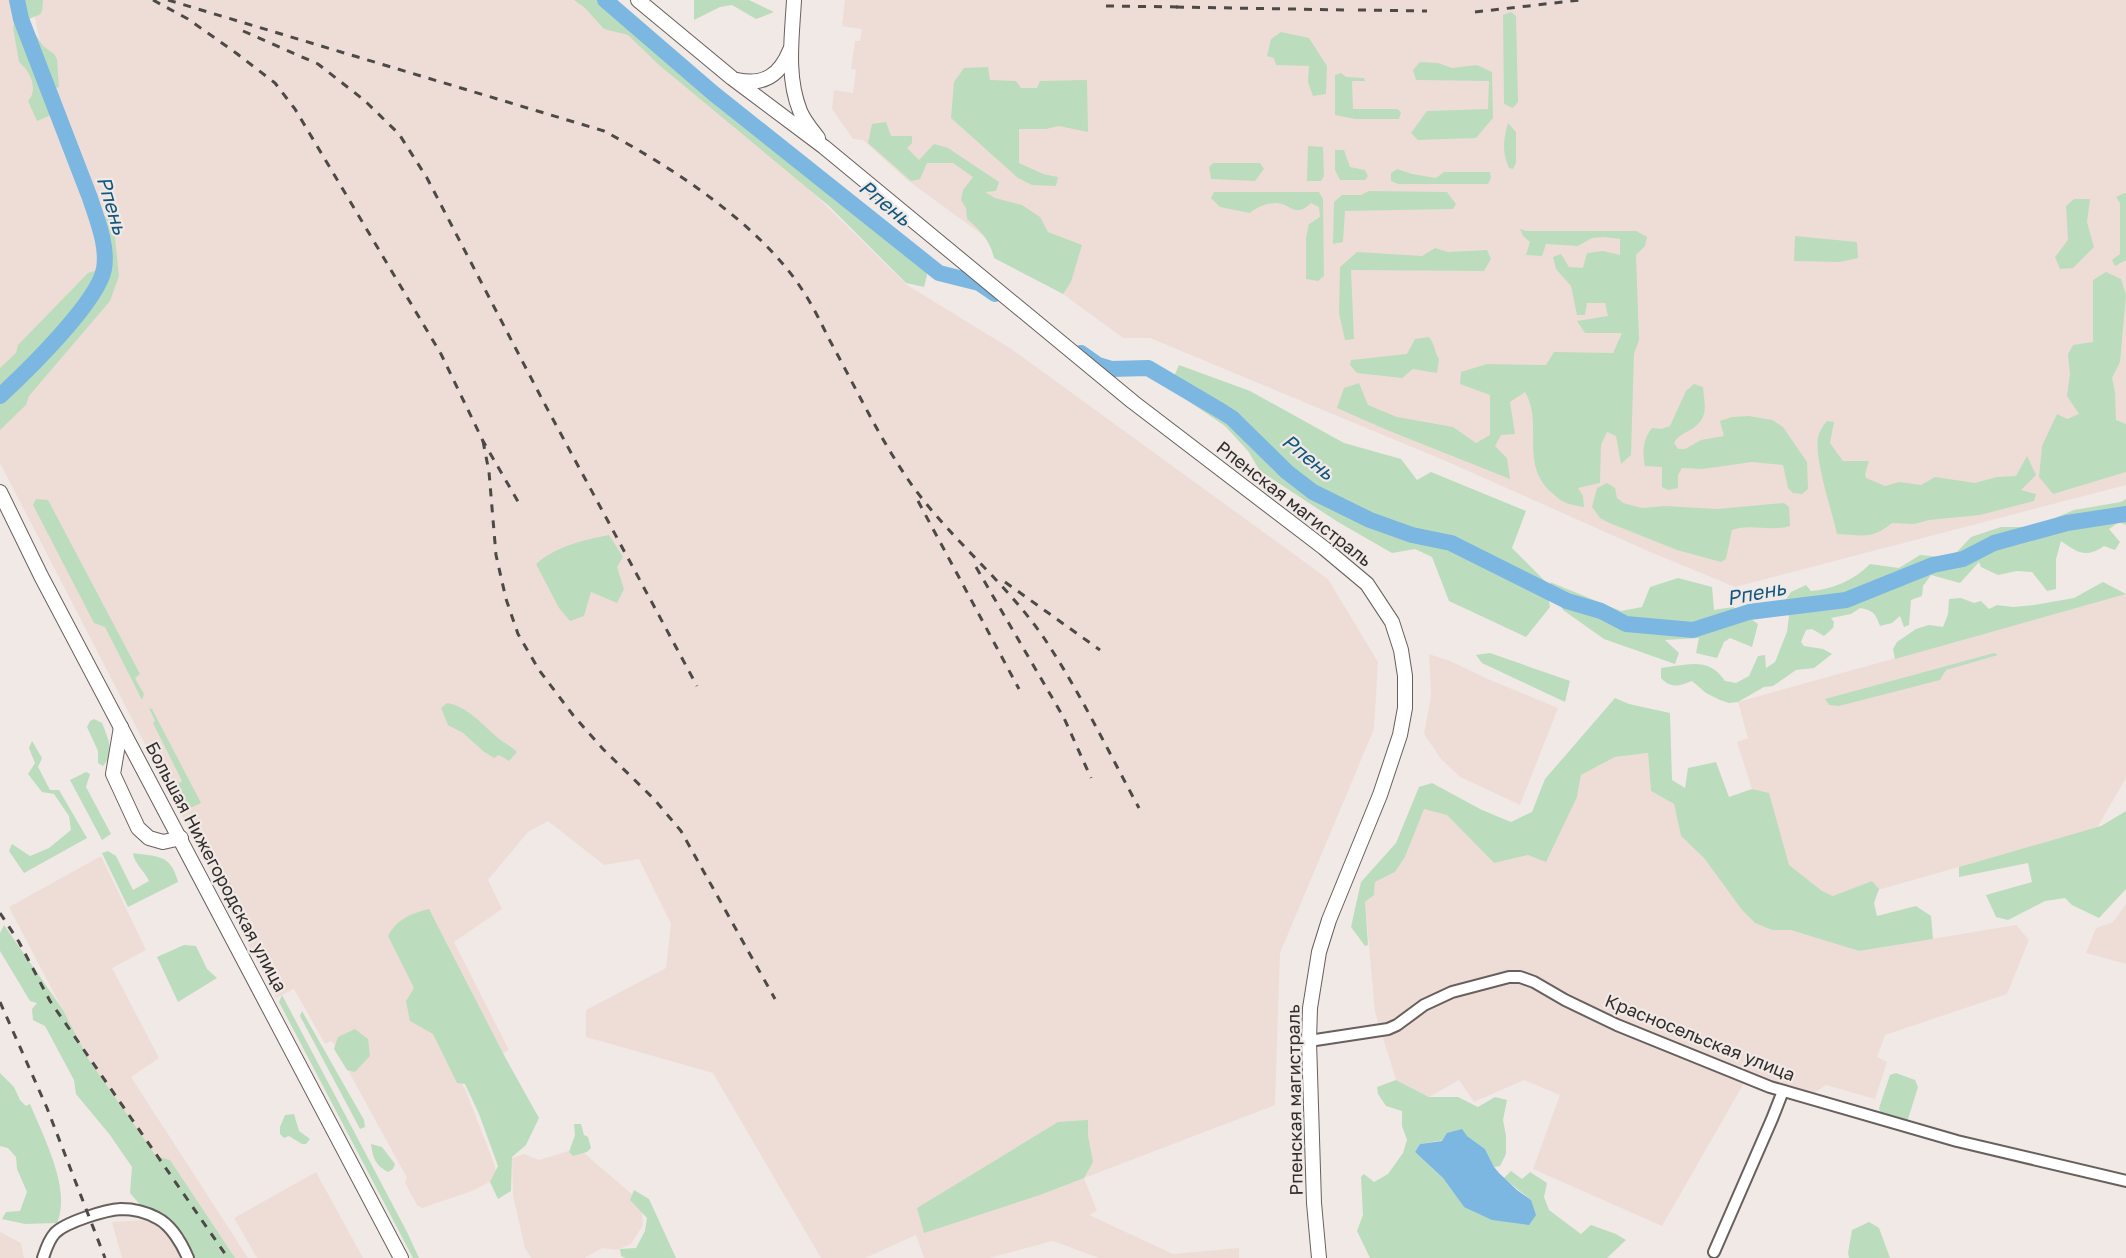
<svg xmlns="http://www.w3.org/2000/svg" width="2126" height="1258" font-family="'Golos Text',sans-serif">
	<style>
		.built { fill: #eeddd7 }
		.green { fill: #bbddbd }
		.water { fill: #7cb7e1 }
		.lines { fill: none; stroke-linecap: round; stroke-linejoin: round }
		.river { stroke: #7cb7e1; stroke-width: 16 }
		.minor-casing { stroke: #67605d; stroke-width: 14 }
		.major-casing { stroke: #67605d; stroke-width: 16 }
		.minor { stroke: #fff; stroke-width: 10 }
		.major { stroke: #fff; stroke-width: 14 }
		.rail { stroke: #4c4947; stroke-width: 3; stroke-dasharray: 8 8; stroke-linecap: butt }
		.labels { text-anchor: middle; stroke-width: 4.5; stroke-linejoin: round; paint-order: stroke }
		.street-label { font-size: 18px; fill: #302d2c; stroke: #f1e9e6 }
		.water-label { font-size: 20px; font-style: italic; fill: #11577f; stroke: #f1e9e6 }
	</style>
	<rect width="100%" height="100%" fill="#f1e9e6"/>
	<g class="built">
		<polygon points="0,0 11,0 44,110 54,117 97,243 100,268 0,377"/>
		<polygon points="31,0 587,0 751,132 907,285 1013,350 1328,579 1378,662 1374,729 1280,953 1275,1105 1084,1178 1097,1211 1089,1215 1173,1254 1239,1248 1239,1258 1099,1258 1053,1241 989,1258 924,1258 916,1235 865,1258 821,1258 713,1073 586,1037 586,1010 666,968 671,924 639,859 604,865 548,821 528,832 488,880 502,909 454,942 509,1050 458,1077 466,1091 495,1166 497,1178 472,1191 422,1208 417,1205 405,1183 407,1178 332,1041 325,1044 294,989 276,998 0,463 0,419 112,287 104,232 48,78"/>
		<polygon points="845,0 2126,0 2126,485 1735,587 1650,552 1448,462 1150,338 1123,338 906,179 863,140 853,139 832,109 834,90 853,93 856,70 851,69 855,41 860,41 862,29 842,26"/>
		<polygon points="2126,594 2126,778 2097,828 1786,916 1742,794 1752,789 1737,742 1748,738 1738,702"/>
		<polygon points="1429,654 1450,661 1490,680 1558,708 1520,805 1460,777 1441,759 1424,734 1431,696"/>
		<polygon points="1648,753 1651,791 1674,804 1681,836 1704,858 1742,910 1755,923 1772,930 1791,929 1859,951 2016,925 2029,940 2007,994 1885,1035 1877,1057 1887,1062 1875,1099 1826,1085 1813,1094 1758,1075 1744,1083 1662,1226 1533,1169 1560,1095 1524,1080 1474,1102 1459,1080 1429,1097 1396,1080 1375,1012 1365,902 1374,895 1375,882 1395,872 1405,857 1424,808 1447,815 1494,863 1528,855 1577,797 1581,775 1615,757"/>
		<polygon points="101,856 146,950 112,968 159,1058 131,1077 248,1258 226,1258 89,1060 9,907"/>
		<polygon points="2126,904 2126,964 2086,953 2096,928 2113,922"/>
		<polygon points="578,1148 641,1202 643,1225 631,1244 617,1250 602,1248 584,1258 531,1258 525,1248 513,1196 512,1158 524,1154 539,1160"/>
		<polygon points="316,1172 363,1258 257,1258 234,1218"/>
		<polygon points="146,1220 168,1231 176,1243 182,1258 122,1258 112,1222"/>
		<polygon points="0,1232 21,1243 24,1258 0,1258"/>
	</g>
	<g class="green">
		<path d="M 10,0 L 43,0 C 42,16 43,13 29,19 L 30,26 L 43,46 L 54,54 L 57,59 L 59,87 L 53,89 L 40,75 L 38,78 L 52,110 L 49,116 L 37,121 L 28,101 C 39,90 30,71 19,62 L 13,28 L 15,20 Z"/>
		<polygon points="574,0 599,0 694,81 928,271 924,287 906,283 829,206 659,65 628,35 604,29 585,8"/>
		<polygon points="694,0 749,0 774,12 756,19 732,5 720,7 694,20"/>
		<polygon points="1511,12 1516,16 1518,102 1513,108 1504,104 1503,15"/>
		<polygon points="1281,32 1309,38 1327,66 1326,94 1313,96 1308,82 1309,66 1276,65 1274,58 1267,56 1271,39"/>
		<polygon points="1420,62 1438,63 1452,68 1477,65 1492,72 1493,118 1476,138 1418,140 1411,133 1427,111 1488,109 1489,81 1416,80 1413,70"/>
		<polygon points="988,67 990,80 1016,81 1021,88 1037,88 1040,81 1087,80 1088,132 1059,126 1046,129 1019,129 1019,163 1043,174 1058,177 1056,186 1032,185 1018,178 951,118 954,82 964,68"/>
		<polygon points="1341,73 1346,77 1364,78 1365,81 1352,81 1353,109 1397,109 1401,112 1399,119 1355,119 1335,115 1335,75"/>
		<path d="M 886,122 L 891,136 L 912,136 L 912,143 L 907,148 L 919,160 L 934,144 L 948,148 L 999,182 L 996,191 L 985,192 L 995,198 L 1022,205 L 1040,217 L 1048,232 L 1082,245 L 1071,282 L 1063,294 L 994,258 C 990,240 980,230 967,219 L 966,208 L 961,200 L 963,190 L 973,177 L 953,163 L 927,163 L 920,179 L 911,181 L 868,143 L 872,124 Z"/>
		<path d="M 1508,123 L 1516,132 L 1516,163 L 1513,169 L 1509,168 C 1502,153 1503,140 1508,123 Z"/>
		<polygon points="1308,146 1323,147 1324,176 1321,181 1307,181"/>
		<polygon points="1335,150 1344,150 1350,167 1365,170 1368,176 1365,180 1340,180 1335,170"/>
		<polygon points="1213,163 1260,163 1264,169 1255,181 1211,179 1209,167"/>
		<polygon points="1397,169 1412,174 1436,178 1444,172 1490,172 1491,178 1488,184 1398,184 1391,181 1391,173"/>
		<polygon points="1369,191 1447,192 1456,204 1453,209 1345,211 1343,242 1333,244 1334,202 1342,195 1361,195"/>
		<path d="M 1214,192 L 1319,192 L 1323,199 L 1324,276 L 1318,281 L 1306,279 L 1306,238 L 1309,224 L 1320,217 L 1319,207 L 1311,203 C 1294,219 1292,204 1277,203 C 1267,203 1257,207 1250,213 L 1220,207 L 1211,198 Z"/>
		<polygon points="2124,193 2126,194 2126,260 2115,266 2112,260 2120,254 2120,203 2116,197"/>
		<polygon points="86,194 92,196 100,215 113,218 119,276 110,301 29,396 26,405 0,430 0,368 16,353 18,345 88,273 101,269 99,242 84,199"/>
		<polygon points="2074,199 2090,199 2087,222 2094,247 2073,268 2060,269 2055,257 2068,240 2066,206"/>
		<path d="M 1520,229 L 1526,231 L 1636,231 L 1647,237 L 1645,246 L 1636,255 L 1639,340 L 1634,354 L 1631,455 L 1621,464 L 1616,436 L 1607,432 L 1601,445 L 1600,483 L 1578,488 L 1583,496 L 1584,507 C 1567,504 1564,504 1551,492 C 1519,463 1544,424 1525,392 L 1510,402 L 1515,434 L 1501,435 L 1495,446 L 1507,458 L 1510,479 L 1387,430 L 1337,408 L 1344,388 L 1359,383 L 1368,405 L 1397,417 L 1453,427 L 1476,443 L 1490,435 L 1490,395 L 1460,384 L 1461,372 L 1487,364 L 1546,365 L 1554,352 L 1613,353 L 1622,333 L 1585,333 L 1577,321 L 1608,316 L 1605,303 L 1587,303 L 1585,315 L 1577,315 L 1571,286 L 1556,269 L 1553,257 L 1561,254 L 1569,267 L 1583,268 L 1587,253 L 1603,251 L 1620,255 L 1620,239 L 1604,237 L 1592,238 L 1578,246 L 1546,244 L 1542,256 L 1526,255 L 1530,242 L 1523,236 Z"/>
		<polygon points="1795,236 1857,242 1858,258 1840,262 1794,261"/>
		<polygon points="1435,248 1448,252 1487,250 1491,259 1484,271 1351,270 1354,339 1345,340 1339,313 1340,267 1357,252 1422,256"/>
		<polygon points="2106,272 2121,279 2126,295 2120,362 2112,378 2115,392 2116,420 2126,424 2126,472 2053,494 2039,477 2042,446 2057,414 2067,419 2079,414 2067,396 2070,374 2068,354 2073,345 2093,342 2093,280"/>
		<path d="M 1429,337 C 1435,344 1434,351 1439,359 L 1437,373 L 1413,369 L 1402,378 L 1357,373 L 1350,365 L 1351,360 L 1407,354 L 1415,339 Z"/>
		<polygon points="1179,365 1250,391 1344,443 1401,459 1417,480 1431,472 1526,511 1512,548 1545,581 1550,607 1526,637 1449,601 1432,557 1415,549 1392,553 1338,522 1260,471 1248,451 1225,426 1169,388"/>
		<path d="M 1694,384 L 1703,387 C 1705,407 1709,419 1690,430 C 1683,434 1678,436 1674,443 L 1678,449 L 1685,449 L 1701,440 L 1724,436 L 1720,421 L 1732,417 L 1749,416 L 1772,420 L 1783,427 L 1807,462 L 1808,489 L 1802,494 L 1793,493 L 1788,488 L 1783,465 L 1752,462 L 1702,469 L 1682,468 L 1678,475 L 1678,488 L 1668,490 L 1662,487 L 1662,467 L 1645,466 C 1642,452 1643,439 1652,428 L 1661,429 L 1670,426 L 1686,391 Z"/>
		<path d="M 1827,421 L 1834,422 L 1830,443 L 1843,461 L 1869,461 L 1865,474 L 1866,478 L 1885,486 L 1899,482 L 1921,485 L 1935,477 L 1975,483 L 1997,477 L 2016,476 L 2027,456 L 2036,475 L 2021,490 L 2036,494 L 2034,501 L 1980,515 L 1929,520 L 1914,524 L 1892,523 C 1871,540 1863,535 1837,534 C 1832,511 1814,459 1818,437 C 1820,431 1823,425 1827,421 Z"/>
		<path d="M 1607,483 L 1615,488 L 1617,498 L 1623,503 L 1642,508 L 1666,506 L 1717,509 L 1784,503 L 1789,507 L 1790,526 C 1771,532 1750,523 1732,530 L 1726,559 L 1721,562 L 1677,550 L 1607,522 L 1600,518 L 1592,507 L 1597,488 Z"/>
		<polygon points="36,499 48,500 140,674 135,678 144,694 142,700 105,627 94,623 33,505"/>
		<path d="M 2126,499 L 2126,525 L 2119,522 L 2109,529 L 2120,542 L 2115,550 L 2104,546 C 2085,559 2077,552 2061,541 L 2056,559 L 2056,589 L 2047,591 L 2032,572 L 2017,571 L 1998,575 L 1981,567 L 1979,562 L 1960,583 L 1931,575 L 1923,586 L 1922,596 L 1911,600 L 1909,625 L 1904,627 L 1900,616 L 1892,623 L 1880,626 C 1876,614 1873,610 1860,608 L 1851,614 L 1831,618 L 1834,622 L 1833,628 L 1824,636 L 1812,629 L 1806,630 L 1801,642 L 1804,646 L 1823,649 L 1832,654 L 1814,668 L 1796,670 L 1773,686 L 1764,687 L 1738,702 L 1729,703 L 1720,700 L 1706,693 L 1692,681 C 1679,686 1671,689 1661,678 L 1661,668 C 1687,665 1709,656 1725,681 L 1736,683 L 1749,676 L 1758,656 L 1765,655 L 1766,668 L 1775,662 L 1787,632 L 1789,616 L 1785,601 L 1791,592 L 1806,585 L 1811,591 C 1834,589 1854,580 1870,564 L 1899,568 L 1920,555 L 1942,557 L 1957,552 L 1971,537 L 2001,527 L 2033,527 L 2074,510 L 2121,502 Z"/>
		<path d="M 609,535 L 623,557 L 617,567 L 624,589 L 617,603 L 591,592 L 584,616 L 570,621 L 559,608 L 536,564 C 557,546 583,540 609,535 Z"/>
		<polygon points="1678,578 1712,587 1714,610 1733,607 1758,624 1752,647 1730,638 1724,642 1717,658 1696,653 1699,638 1665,640 1679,653 1675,664 1604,639 1563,610 1550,582 1621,611 1642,607 1650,587"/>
		<polygon points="2103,582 2126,594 1895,659 1893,649 1897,642 1916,629 1929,625 1943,627 1948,614 1949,599 1961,598 1974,603 1981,601 1989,609 1997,605 2013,607 2034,605 2074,598"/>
		<polygon points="1490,653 1570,681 1565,702 1482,663 1476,655"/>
		<polygon points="1994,653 1998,655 1946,670 1940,680 1839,706 1829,705 1825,699"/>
		<polygon points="1615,698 1629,704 1670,713 1672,780 1685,788 1688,768 1716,762 1729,797 1752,789 1769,793 1789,865 1822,891 1833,896 1872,881 1879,889 1874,903 1877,916 1916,906 1931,916 1933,939 1859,951 1791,930 1772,930 1755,923 1742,910 1704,858 1681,836 1674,804 1651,791 1648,753 1615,757 1581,775 1577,797 1546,862 1528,855 1494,863 1447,815 1424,809 1405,857 1395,872 1375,882 1374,895 1365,902 1368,945 1365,946 1351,927 1361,882 1396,843 1419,787 1432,783 1482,810 1511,822 1532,812 1545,779"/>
		<path d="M 447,703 C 467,706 483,725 498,738 C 504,743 511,746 517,752 L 509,761 L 499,755 L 494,758 L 483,751 L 463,733 L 448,725 L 441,708 Z"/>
		<polygon points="149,708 152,709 201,803 188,809 176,785 182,781 153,723 155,721"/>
		<path d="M 94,719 L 102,723 C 108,738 115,752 103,766 L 98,763 L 98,751 L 87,727 L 90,721 Z"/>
		<polygon points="32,741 42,758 38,767 50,790 59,790 87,838 24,873 9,851 12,844 30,856 49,848 71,830 69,816 54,794 42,792 28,774 35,763 29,748"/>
		<polygon points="86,772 90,774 86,787 111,834 102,840 70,780"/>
		<polygon points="2126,811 2126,889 2099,918 2072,905 2065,898 2045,901 2008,920 1996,917 1986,895 2032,882 2028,863 1959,877 1959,867 2101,826"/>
		<path d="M 108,851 L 116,856 L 133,890 L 149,881 C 145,871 134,864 133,853 C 158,857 171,854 178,882 L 128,907 L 102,853 Z"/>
		<polygon points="223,873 226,875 257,936 255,940 251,938 220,876"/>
		<path d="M 429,909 L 505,1057 L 539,1118 L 526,1145 L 512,1157 L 511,1191 L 498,1199 L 490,1182 L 498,1166 L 479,1114 L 465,1084 L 457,1083 L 433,1034 L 410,1021 L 406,1001 L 414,988 L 388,936 C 396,920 411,913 429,909 Z"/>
		<polygon points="4,925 63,1010 89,1060 156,1156 170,1160 235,1258 195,1258 176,1227 160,1213 143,1208 130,1193 132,1167 110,1135 76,1094 74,1080 45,1026 33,1020 32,1009 37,1003 30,1001 0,951 0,933"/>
		<polygon points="184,945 196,946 207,969 217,978 178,1002 157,957"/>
		<polygon points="282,995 407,1232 419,1258 413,1258 279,1002"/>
		<polygon points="302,1011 364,1120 365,1127 360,1129 300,1016"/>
		<polygon points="355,1029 368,1039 370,1056 355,1072 347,1070 334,1049 338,1037"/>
		<path d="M 0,1073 L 14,1087 L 20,1100 L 26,1106 L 30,1104 C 43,1136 72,1190 57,1223 L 25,1224 L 2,1219 L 6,1212 L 20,1211 L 27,1192 L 17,1169 L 16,1157 L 8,1148 L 0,1146 Z"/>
		<polygon points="1896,1073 1915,1080 1918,1087 1908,1119 1902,1123 1882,1117 1879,1108 1890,1075"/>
		<polygon points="1396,1080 1429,1097 1458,1097 1478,1107 1495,1097 1507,1100 1503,1120 1506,1136 1506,1154 1500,1166 1494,1167 1485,1149 1467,1136 1420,1144 1415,1152 1443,1178 1464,1207 1531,1200 1504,1178 1511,1171 1522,1179 1530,1172 1547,1183 1544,1197 1549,1210 1581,1234 1591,1225 1616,1234 1626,1240 1607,1258 1370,1258 1357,1231 1363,1215 1361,1177 1364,1174 1374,1182 1388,1174 1403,1153 1407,1140 1402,1126 1402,1111 1386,1106 1378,1094 1377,1087"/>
		<polygon points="294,1114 299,1131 310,1139 306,1144 302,1144 289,1136 284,1138 280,1134 280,1127 285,1115"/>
		<polygon points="1088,1120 1088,1136 1093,1162 1084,1178 1040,1195 924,1233 917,1208 1058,1122"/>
		<polygon points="574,1124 581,1124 584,1135 588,1137 591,1148 587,1152 573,1156 569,1152 575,1135"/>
		<path d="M 371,1144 L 382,1147 L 395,1164 L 393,1169 L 388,1172 C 375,1165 373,1158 371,1144 Z"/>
		<polygon points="634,1190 649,1199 676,1258 625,1258 621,1256 620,1249 636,1248 645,1231 647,1218 630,1200"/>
		<polygon points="1869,1222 1879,1228 1890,1258 1849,1258 1848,1253 1852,1230"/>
	</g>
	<polygon class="water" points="1462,1129 1467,1136 1485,1149 1494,1167 1499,1173 1517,1190 1531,1200 1536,1215 1529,1225 1492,1220 1464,1207 1443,1178 1415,1152 1420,1144 1442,1141 1447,1133"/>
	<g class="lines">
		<g class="river">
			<polyline points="605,0 713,93 939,273 979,283 995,294"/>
			<polyline points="1081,353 1098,365 1111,369 1148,368 1221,411 1232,418 1287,472 1313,492 1370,520 1412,535 1451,543 1567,601 1601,611 1626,624 1693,630 1749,612 1846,600 1933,565 1963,559 1994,543 2067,523 2126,514"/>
			<path d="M 0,396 C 26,372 98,302 104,269 C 108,245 97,220 90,198 L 21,19 L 17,0"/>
		</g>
		<defs>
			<g id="minor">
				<polyline points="1309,1041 1388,1029 1397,1025 1424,1005 1452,992 1509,977 1520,977 1534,982 1565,1000 1617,1025 1770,1087 1957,1141 2126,1181"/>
				<polyline points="1714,1252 1772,1119 1783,1091"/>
				<path d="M 43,1258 C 46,1249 48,1241 55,1233 C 66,1222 105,1210 121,1209 C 133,1209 146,1212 157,1218 C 171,1225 182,1244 188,1258"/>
			</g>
			<g id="major">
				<polyline points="638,0 732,78 824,147 1133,402 1324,548 1367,584 1392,622 1401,650 1405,676 1405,708 1400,735 1380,795 1329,920 1319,952 1310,1008 1309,1041 1314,1203 1319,1258"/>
				<path d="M 794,0 C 792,37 786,76 800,111 C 804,121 812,130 818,138"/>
				<path d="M 737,80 C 764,86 780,75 790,50"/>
				<polyline points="0,492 41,576 401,1258"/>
				<polyline points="121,727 113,774 138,828 149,838 163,842 181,838"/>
			</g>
		</defs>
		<use href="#minor" class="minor-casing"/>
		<use href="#major" class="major-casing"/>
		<use href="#minor" class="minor"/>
		<use href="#major" class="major"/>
		<g class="rail">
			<polyline points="153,0 188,19 236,53 275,83 295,109 441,354 483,441 520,505"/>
			<path d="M 168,0 L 604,131 C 672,167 761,225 803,291 C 813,306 821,323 829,339 C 856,388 881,442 914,488 C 953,541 1007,584 1044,638 C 1080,692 1108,751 1139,808"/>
			<polyline points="1106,6 1184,7"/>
			<polyline points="1176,7 1346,10"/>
			<polyline points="1358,10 1427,11"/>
			<polyline points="1475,12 1580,0"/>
			<polyline points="243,31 318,64 364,100 399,134 427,178 542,399 697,686"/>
			<polyline points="483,441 489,472 496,555 506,599 518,634 539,670 573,715 603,749 654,799 681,831 775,999"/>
			<polyline points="918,501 1019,689"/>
			<polyline points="976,567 1064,718 1091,778"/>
			<polyline points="1005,582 1100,650"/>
			<polyline points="0,913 19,942 50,1001 228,1258"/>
			<polyline points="0,1002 47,1108 105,1258"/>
		</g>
	</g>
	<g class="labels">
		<g class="street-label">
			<text transform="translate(1294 504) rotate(38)" y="6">Рпенская магистраль</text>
			<text transform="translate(216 867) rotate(62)" y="6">Большая Нижегородская улица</text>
			<text transform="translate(1700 1038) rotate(22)" y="6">Красносельская улица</text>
			<text transform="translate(1295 1100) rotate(-91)" y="6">Рпенская магистраль</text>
		</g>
		<g class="water-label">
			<text transform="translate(885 203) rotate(39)" y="7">Рпень</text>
			<text transform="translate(112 205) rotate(73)" y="7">Рпень</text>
			<text transform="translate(1308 457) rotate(39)" y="7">Рпень</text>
			<text transform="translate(1756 593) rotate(-11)" y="7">Рпень</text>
		</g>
	</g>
</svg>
